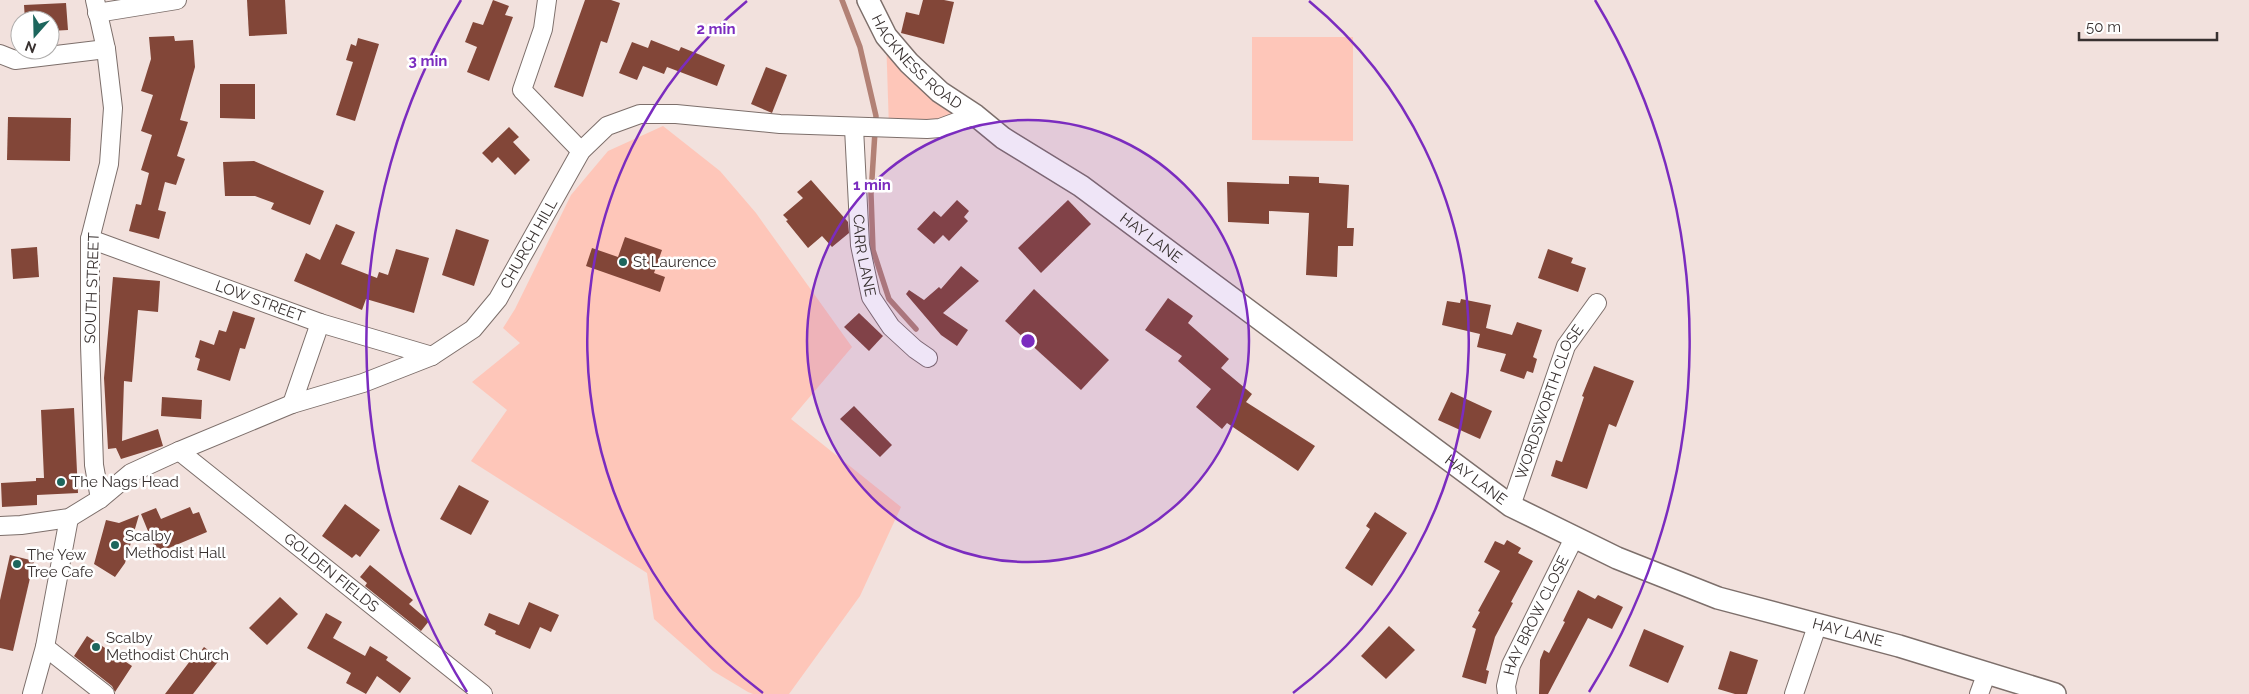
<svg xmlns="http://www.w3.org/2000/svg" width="2249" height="694" font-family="Raleway,sans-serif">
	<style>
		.green { fill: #fec6b9 }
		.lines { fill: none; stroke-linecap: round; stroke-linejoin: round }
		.stream { stroke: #b28175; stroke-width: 5.5 }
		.building { fill: #824638 }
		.minor-casing { stroke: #7d6f6b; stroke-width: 20 }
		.tertiary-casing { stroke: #7d6f6b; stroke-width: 24 }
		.minor { stroke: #fff; stroke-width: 18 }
		.tertiary { stroke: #fff; stroke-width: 21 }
		.ring { fill: none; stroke: #7b2cbf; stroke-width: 2.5 }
		.poi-dot { fill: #1d665d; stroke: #fff; stroke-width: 2 }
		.labels { text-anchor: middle; stroke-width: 5; stroke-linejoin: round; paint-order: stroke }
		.street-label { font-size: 15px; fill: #383130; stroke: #fff }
		.poi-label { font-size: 15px; fill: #383130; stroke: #fff; text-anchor: start }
		.centre { fill: #7b2cbf; stroke: #fff; stroke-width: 2.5 }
		.ring-label { font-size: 15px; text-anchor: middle; font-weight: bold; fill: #7b2cbf; stroke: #fff; stroke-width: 5; stroke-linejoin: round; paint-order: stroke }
	</style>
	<rect width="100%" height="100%" fill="#f2e1dd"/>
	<g class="green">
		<polygon points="886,36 975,115 889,129"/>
		<polygon points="1252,37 1353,37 1353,141 1252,140"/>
		<polygon points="663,126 720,171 756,213 852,347 791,419 901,507 860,596 789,694 753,694 748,692 713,671 654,619 647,573 471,461 507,410 472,382 520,343 503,328 515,309 571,195 608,151"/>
	</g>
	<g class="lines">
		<polyline class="stream" points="842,0 860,47 876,116 871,194 873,250 889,299 916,329"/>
	</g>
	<g class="building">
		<polygon points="247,0 285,0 287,34 249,36"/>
		<polygon points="493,0 509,6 505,15 513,17 489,81 467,72 477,47 465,42 473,22 483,25"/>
		<polygon points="585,0 611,0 620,3 607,43 601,41 583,97 554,87"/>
		<polygon points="923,0 944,0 954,2 944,44 901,33 906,12 919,15"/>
		<polygon points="66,3 68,30 50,31 50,20 25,20 24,5"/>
		<polygon points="174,36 175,41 193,40 195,67 180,120 188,122 177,156 185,159 176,185 165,182 158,210 166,212 159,239 129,231 136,204 141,205 149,173 141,170 152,135 141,131 153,95 141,91 151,59 149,37"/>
		<polygon points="358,38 379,44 355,121 336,115 353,62 346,60 351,44 356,46"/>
		<polygon points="651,40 679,51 681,47 725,65 717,86 667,67 664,74 643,66 637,80 619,73 632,42 648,48"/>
		<polygon points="766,67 787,75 772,113 751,104"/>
		<polygon points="220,84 255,84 255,119 220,118"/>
		<polygon points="8,117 71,118 70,161 7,160"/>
		<polygon points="509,127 519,137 513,142 530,160 515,175 498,157 492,163 482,153"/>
		<polygon points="254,161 324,191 310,225 271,209 274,203 255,196 225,196 223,162"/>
		<polygon points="1289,176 1319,177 1319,183 1349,185 1347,228 1354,228 1353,246 1338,246 1337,277 1306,275 1309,213 1269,211 1269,224 1228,222 1227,182 1289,184"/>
		<polygon points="811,180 848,222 849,233 832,247 822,236 808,248 786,221 788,220 783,215 803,198 797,192"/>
		<polygon points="957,200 969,211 964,217 968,221 949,241 943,235 934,244 917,229 934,211 941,217"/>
		<polygon points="1068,200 1091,224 1041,273 1018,248"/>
		<polygon points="336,224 355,232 341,264 377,278 379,272 388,275 396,249 429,258 414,313 366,299 362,310 294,281 306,253 320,260"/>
		<polygon points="456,229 489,240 474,286 442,275"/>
		<polygon points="625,237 662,250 654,273 665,277 660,292 586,266 592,248 618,257"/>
		<polygon points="37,247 39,277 13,279 11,249"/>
		<polygon points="1548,249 1573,258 1571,263 1586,268 1578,292 1538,278"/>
		<polygon points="961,266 979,281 943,313 968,330 957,346 941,335 906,294 909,290 924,300 939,287 941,289"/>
		<polygon points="113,277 160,281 158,312 138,310 132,382 124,381 122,441 158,429 163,446 121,459 116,448 108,449 104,378"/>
		<polygon points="1034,289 1109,360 1081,390 1005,321"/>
		<polygon points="1168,298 1193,316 1188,323 1229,359 1221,368 1252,394 1246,402 1315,446 1298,471 1227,423 1222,429 1196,407 1211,389 1178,361 1182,356 1145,330"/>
		<polygon points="1461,299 1491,305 1486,328 1512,335 1517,322 1542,330 1533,357 1537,359 1533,373 1527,371 1524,379 1500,371 1506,354 1477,347 1480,334 1442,325 1447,301 1460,303"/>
		<polygon points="233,311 255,318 245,349 240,348 230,381 197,370 200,359 195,357 200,340 214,345 219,330 226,332"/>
		<polygon points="859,313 883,336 869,351 844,327"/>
		<polygon points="1594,366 1634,381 1616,427 1609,424 1587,489 1551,476 1556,460 1562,462 1584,397 1582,396"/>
		<polygon points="1451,392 1492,411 1480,439 1438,420"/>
		<polygon points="162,397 202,400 201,419 161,416"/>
		<polygon points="854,406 892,445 880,457 840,419"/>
		<polygon points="74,408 78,493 37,495 37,505 2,507 1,483 36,481 36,478 44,478 41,410"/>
		<polygon points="459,485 489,501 471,535 440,519"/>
		<polygon points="345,504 380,530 360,557 356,554 352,558 322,536"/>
		<polygon points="190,507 193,514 199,512 207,532 157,553 141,514 156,508 161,519"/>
		<polygon points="1375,512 1407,533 1372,586 1345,568 1370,529 1366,526"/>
		<polygon points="139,515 125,563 115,577 94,564 106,520 119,523"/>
		<polygon points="1507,540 1521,548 1518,553 1533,561 1511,602 1513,603 1495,637 1486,670 1489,671 1486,684 1462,677 1476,629 1472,627 1480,612 1478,611 1500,571 1484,562 1495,541 1504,545"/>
		<polygon points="10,555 34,561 13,651 0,648 0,600"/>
		<polygon points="370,565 413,600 409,604 429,621 421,631 365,586 367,583 360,577"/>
		<polygon points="1578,590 1595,599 1598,595 1623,607 1612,629 1588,618 1548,694 1539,694 1540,660 1544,650 1549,653 1565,622 1563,621"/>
		<polygon points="280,597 298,614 267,645 249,628"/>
		<polygon points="529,602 559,615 551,632 540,627 530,649 495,634 496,631 484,625 489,613 519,625"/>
		<polygon points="326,613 342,622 333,638 365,656 370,646 388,657 386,660 411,678 400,693 377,676 366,694 346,683 351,673 307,648"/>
		<polygon points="1389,626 1415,650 1386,679 1361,656"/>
		<polygon points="1644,629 1684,646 1668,683 1629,666"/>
		<polygon points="87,636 132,666 115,692 112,686 74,656"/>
		<polygon points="204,647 220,659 193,694 165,694 190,661 192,663"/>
		<polygon points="1730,651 1758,660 1747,694 1735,694 1718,689"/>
	</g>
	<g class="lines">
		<defs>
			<g id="minor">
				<polyline points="95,0 106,49 113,108 109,164 90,239 90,345 94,465 100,499"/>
				<polyline points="547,0 543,29 522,90 581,151"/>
				<polyline points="97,13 177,0"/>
				<polyline points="0,54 15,60 106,49"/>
				<path id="s1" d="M 854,128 L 860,245 L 871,297 L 891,327 L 915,349 L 928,358"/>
				<path id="s2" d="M 90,239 L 320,323 L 432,356"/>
				<polyline points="292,404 320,323"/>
				<path id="s3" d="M 179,451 L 483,694"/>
				<path id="s4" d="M 1511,506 L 1566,346 L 1597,303"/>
				<path id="s5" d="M 0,526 L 21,525 L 69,518 L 100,499 L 131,473 L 179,451 L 292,404 L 363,383 L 432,356 L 473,329 L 498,299 L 581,151 L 607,126 L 640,114 L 676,114 L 780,124 L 927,129 L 940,128 L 975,115"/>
				<polyline points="45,647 105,694"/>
				<polyline points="32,694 45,647 69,518"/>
				<path id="s6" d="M 1507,694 L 1506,686 L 1511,665 L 1574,538"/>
				<polyline points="1794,694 1817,626"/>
				<polyline points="1979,694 1987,672"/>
			</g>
			<g id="tertiary">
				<path id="s7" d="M 868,0 L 886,36 L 909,63 L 940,92 L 975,115 L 1003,138 L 1081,186 L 1511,506 L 1617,558 L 1718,598 L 1899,646 L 2055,694"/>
			</g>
		</defs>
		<use href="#minor" class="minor-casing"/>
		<use href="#tertiary" class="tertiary-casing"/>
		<use href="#minor" class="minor"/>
		<use href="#tertiary" class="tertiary"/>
	</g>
	<circle cx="1028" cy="341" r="221" fill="#7b2cbf" fill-opacity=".12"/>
	<g class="ring">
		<circle cx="1028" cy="341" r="221"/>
		<path d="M763 693A441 441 0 0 1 747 1M1309 1A441 441 0 0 1 1293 693"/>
		<path d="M467 692A662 662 0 0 1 461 0M1595 0A662 662 0 0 1 1589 692"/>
	</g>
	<g class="poi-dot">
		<circle cx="623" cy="262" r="5"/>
		<circle cx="61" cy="482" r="5"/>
		<circle cx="115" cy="545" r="5"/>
		<circle cx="17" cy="564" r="5"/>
		<circle cx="96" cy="647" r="5"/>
	</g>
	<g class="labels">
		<g class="street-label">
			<text dy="5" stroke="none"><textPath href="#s7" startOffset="80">HACKNESS ROAD</textPath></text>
			<text dy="5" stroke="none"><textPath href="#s7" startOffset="375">HAY LANE</textPath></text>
			<text dy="5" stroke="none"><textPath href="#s5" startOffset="621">CHURCH HILL</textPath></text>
			<text dy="5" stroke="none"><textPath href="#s1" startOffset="128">CARR LANE</textPath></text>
			<text transform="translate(92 288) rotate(-88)" y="5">SOUTH STREET</text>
			<text dy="5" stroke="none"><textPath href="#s2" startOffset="181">LOW STREET</textPath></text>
			<text dy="5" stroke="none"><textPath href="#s4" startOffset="111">WORDSWORTH CLOSE</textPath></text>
			<text dy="5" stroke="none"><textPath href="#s7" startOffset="780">HAY LANE</textPath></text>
			<text dy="5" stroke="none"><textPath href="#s3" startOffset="195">GOLDEN FIELDS</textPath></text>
			<text dy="5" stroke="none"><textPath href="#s6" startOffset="85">HAY BROW CLOSE</textPath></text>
			<text dy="5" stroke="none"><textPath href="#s7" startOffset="1185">HAY LANE</textPath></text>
		</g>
		<g class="poi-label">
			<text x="633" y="267">St Laurence</text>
			<text x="71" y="487">The Nags Head</text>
			<text x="125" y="541">Scalby<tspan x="125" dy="17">Methodist Hall</tspan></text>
			<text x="27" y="560">The Yew<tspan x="27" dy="17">Tree Cafe</tspan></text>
			<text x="106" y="643">Scalby<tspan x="106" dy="17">Methodist Church</tspan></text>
		</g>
	</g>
	<circle cx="1028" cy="341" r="8" class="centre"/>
	<g class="ring-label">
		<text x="716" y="34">2 min</text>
		<text x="428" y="66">3 min</text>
		<text x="872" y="190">1 min</text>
	</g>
	<g transform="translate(35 35) rotate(200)"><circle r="24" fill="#ffffff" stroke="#afadac"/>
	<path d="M0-4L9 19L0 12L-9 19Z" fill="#1d665d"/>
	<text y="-8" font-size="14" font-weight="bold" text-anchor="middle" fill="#383130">N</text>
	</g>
	<path d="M2079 32v8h138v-8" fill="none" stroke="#383130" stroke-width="2.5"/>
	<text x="2086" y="32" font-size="15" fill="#383130" stroke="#ffffff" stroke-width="4" paint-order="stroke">50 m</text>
</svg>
